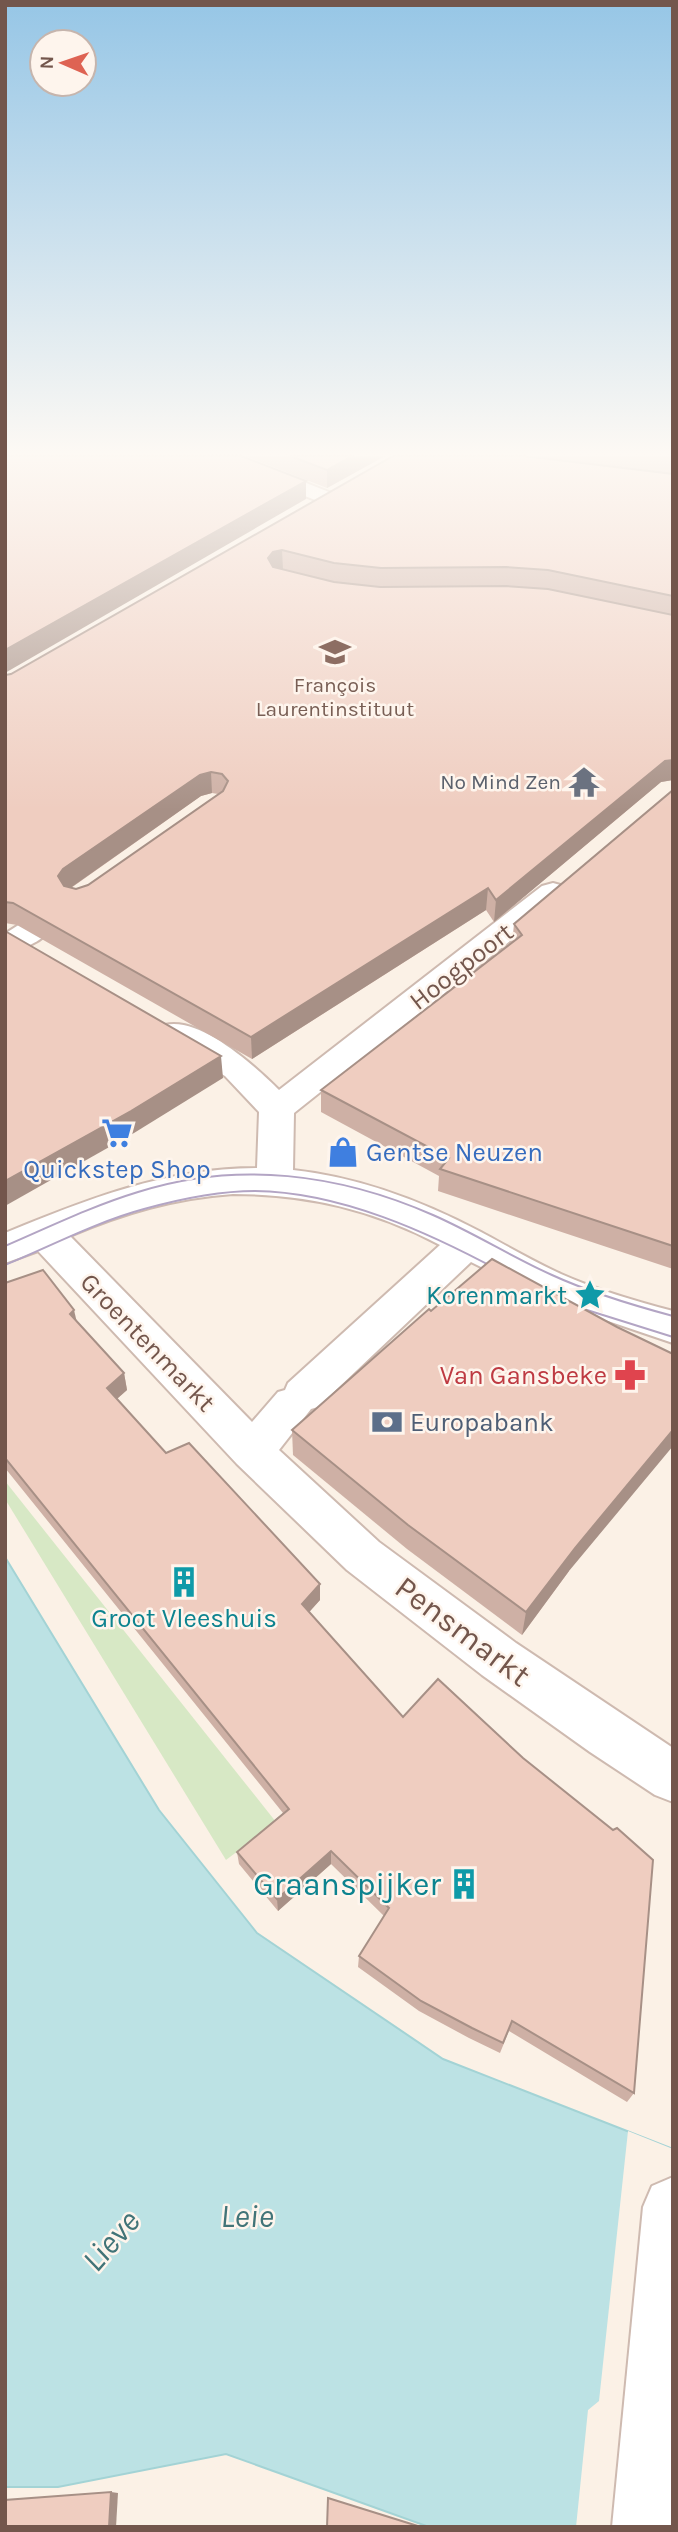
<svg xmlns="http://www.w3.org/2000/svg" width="678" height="2532" font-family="Karla,sans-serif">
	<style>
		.green { fill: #d7e8c5 }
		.water { fill: #bce2e4; stroke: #a3d3d5; stroke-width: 2 }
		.pier { fill: #fbf1e6 }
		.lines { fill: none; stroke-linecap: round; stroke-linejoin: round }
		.minor-casing { stroke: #cebab0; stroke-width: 4 }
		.minor { fill: #fff; fill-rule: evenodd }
		.tram { stroke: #b3a5c4; stroke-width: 2 }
		.wall { fill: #ceb0a5; fill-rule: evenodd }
		.shaded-wall { fill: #a79086 }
		.building { fill: #efcdc0; stroke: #a79086; stroke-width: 2; fill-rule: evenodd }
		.labels { text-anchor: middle; stroke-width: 5; stroke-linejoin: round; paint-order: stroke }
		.far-education-label { font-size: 21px; fill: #785e54; stroke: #fef5ed }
		.far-worship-label { font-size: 21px; fill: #5b616d; stroke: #fef5ed; text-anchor: end }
		.street-label { font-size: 26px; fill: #73564c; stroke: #fef5ed }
		.shop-label { font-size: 26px; fill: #366cbe; stroke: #fef5ed; text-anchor: start }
		.culture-label { font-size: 26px; fill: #0d838f; stroke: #fef5ed; text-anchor: end }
		.health-label { font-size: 26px; fill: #be3a42; stroke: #fef5ed; text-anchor: end }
		.service-label { font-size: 26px; fill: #4e5e75; stroke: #fef5ed; text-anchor: start }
		.near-street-label { font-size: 32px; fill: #73564c; stroke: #fef5ed }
		.near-culture-label { font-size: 32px; fill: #0d838f; stroke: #fef5ed; text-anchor: end }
		.near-water-label { font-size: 33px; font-style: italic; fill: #417478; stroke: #fef5ed }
	</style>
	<rect width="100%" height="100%" fill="#fbf1e6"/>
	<polygon class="green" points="5,1481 276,1822 226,1860 5,1499"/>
	<polygon class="water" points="5,1557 159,1810 257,1933 443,2059 673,2149 673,2527 429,2527 226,2454 58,2487 5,2487"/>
	<polygon class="pier" points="628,2131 673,2149 673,2527 576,2527 588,2410 599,2401"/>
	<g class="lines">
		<defs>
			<g id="minor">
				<polygon points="211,456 238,456 334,494 337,498 334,502 320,502 214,460"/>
				<path d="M 553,883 L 564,886 L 568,892 L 564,898 L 294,1113 L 293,1170 C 359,1177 422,1201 481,1232 C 507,1246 533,1261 561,1274 C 597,1290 635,1301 673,1311 L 673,1343 L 549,1301 L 471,1262 L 318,1407 L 311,1409 L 279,1450 L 379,1542 L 516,1643 L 673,1748 L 673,1802 L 655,1795 L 590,1752 L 482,1675 L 347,1570 L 237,1464 L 38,1251 L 5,1263 L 5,1233 C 88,1199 166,1168 257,1168 L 259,1112 L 225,1076 L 165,1041 L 160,1033 L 165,1025 C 200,1016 255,1066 279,1090 L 542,886 ZM 233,1194 C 308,1194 374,1210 440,1245 L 288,1383 L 285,1390 L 278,1392 L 252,1422 L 70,1236 C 124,1213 175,1198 233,1194 Z"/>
				<path d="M 39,916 L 50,919 L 54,925 C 43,941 25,951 6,947 L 6,933 L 28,919 Z"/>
				<polygon points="673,2177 673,2527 612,2527 643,2207 652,2186"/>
			</g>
		</defs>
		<use href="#minor" class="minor-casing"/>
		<use href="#minor" class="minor"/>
		<g class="tram">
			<path d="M 5,1246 C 49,1227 92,1206 138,1192 C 237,1160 340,1174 433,1215 C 474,1233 512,1257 552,1275 C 591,1293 632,1305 673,1316"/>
			<path d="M 5,1265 C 51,1246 96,1222 144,1209 C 180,1199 217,1191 255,1191 C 340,1192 428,1232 502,1272"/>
			<polyline points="571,1305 673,1337"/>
		</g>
	</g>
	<g class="wall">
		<polygon points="245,456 385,456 327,488"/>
		<path d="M 393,456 L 673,456 L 673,780 L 661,782 L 494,922 L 486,910 L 252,1059 L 17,925 L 5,923 L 5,675 L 11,674 ZM 212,793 L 218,794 L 88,885 L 76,889 L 71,888 L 201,796 Z"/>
		<polygon points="673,790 673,1269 438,1191 439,1176 321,1112 321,1090 512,943 514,924"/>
		<polygon points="5,1283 77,1321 124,1373 127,1390 117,1399 166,1453 320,1600 309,1612 634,2093 627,2102 509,2031 500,2053 469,2038 419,2011 358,1967 359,1956 384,1916 331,1864 278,1911 239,1864 237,1852 283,1813 5,1468"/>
		<polygon points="292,1430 569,1571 522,1635 407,1549 293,1455"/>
	</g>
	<g class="shaded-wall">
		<polygon points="352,456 385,456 327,488 327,470"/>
		<polygon points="306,481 306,499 5,673 5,650"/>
		<polygon points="282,550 283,569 273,571 268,558 273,552"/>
		<polygon points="673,760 673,780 661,782 494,922 496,900 665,761"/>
		<polygon points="211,772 212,793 201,796 66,891 58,876 63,869 200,775"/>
		<polygon points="488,888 486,910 252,1059 251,1037"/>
		<polygon points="221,1056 223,1078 134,1133 5,1206 5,1181"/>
		<polygon points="74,1310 78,1327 70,1314"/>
		<polygon points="124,1373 127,1390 111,1404 107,1388"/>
		<polygon points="673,1430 673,1446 569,1571 522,1635 526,1612 575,1548"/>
		<polygon points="320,1584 320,1600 303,1619 302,1604"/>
		<polygon points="331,1851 331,1864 278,1911 277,1899"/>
		<polygon points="111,2492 118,2493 116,2527 109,2527"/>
	</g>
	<g class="building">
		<polygon points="5,456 241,456 306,481 5,650"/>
		<polygon points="290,456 352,456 327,470"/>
		<path d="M 393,456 L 524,456 L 673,474 L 673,596 L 548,570 L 506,567 L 381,568 L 334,563 L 282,550 L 273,552 L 268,558 L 273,567 L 334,582 L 380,587 L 506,586 L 548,589 L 673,615 L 673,760 L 665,761 L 496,900 L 488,888 L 251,1037 L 13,903 L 5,902 L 5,675 L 11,674 ZM 211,772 L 222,774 L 228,781 L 223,791 L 88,885 L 76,889 L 64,886 L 58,876 L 63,869 L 200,775 Z"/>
		<polygon points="673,790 673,1246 440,1169 449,1158 321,1090 522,935 514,924"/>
		<polygon points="5,931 221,1056 131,1111 5,1181"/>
		<polygon points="492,1259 617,1327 673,1354 673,1430 575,1548 526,1612 408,1525 292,1430 429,1309 431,1311"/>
		<polygon points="43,1270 74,1310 70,1314 124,1373 107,1388 166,1453 189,1443 320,1584 302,1604 403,1717 438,1679 523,1758 613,1830 617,1828 653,1860 634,2093 512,2021 503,2043 472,2028 421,2001 359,1956 389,1908 331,1851 277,1899 237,1852 289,1809 5,1458 5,1283"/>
		<polygon points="111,2492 109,2527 5,2527 5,2500"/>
		<polygon points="328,2498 421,2527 327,2527"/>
	</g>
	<linearGradient id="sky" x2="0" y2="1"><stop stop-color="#96c6e6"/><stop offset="0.56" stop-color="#fdf9f4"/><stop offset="1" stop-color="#fdf9f4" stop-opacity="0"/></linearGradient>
	<rect width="678" height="810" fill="url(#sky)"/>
	<defs>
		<symbol id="school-bare" viewBox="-9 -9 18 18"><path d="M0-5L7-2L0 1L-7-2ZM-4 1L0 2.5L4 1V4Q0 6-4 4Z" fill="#8d6e63" stroke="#fef5ed" stroke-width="2.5" paint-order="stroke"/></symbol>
		<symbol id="temple-bare" viewBox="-9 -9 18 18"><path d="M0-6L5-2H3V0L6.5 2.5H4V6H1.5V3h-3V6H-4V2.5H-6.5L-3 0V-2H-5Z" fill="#6b7280" stroke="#fef5ed" stroke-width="2.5" paint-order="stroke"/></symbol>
		<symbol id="supermarket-bare" viewBox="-9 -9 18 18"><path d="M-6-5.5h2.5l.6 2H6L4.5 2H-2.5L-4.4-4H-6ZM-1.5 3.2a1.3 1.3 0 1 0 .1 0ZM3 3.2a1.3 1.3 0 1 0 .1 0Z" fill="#3f7fe0" stroke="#fef5ed" stroke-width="2.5" paint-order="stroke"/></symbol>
		<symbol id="shop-bare" viewBox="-9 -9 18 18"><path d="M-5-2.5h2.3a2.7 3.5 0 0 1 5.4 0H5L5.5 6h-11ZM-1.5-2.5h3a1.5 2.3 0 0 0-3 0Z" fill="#3f7fe0" stroke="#fef5ed" stroke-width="2.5" paint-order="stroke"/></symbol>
		<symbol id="sight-bare" viewBox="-9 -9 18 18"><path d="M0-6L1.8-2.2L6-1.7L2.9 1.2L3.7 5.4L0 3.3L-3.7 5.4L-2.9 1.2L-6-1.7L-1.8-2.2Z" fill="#0f9aa8" stroke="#fef5ed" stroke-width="2.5" paint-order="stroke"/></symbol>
		<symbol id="pharmacy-bare" viewBox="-9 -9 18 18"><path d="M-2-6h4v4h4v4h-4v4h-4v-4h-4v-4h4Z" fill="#e0444e" stroke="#fef5ed" stroke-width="2.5" paint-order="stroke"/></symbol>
		<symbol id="bank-bare" viewBox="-9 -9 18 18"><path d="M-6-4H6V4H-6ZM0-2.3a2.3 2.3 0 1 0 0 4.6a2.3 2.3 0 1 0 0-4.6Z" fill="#5c6f8a" stroke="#fef5ed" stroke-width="2.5" paint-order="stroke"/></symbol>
		<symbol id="building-bare" viewBox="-9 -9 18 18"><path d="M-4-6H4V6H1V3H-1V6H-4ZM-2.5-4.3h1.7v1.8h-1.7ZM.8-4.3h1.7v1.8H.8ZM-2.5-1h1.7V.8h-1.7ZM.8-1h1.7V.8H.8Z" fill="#0f9aa8" stroke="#fef5ed" stroke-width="2.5" paint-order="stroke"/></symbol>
	</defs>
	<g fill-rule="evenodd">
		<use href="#school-bare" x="313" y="630" width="44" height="44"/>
		<use href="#temple-bare" x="562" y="760" width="44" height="44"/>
		<use href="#supermarket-bare" x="95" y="1111" width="44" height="44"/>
		<use href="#shop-bare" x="321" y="1130" width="44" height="44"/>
		<use href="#sight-bare" x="568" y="1273" width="44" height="44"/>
		<use href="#pharmacy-bare" x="608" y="1353" width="44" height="44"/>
		<use href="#bank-bare" x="365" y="1400" width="44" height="44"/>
		<use href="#building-bare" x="162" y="1560" width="44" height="44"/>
		<use href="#building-bare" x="442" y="1862" width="44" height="44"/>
	</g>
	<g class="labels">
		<g class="far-education-label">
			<text x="335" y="692">François<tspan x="335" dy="24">Laurentinstituut</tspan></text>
		</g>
		<g class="far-worship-label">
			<text x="561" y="789">No Mind Zen</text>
		</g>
		<g class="street-label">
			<text transform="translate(461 966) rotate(-38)" y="9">Hoogpoort</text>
			<text transform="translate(148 1342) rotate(46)" y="9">Groentenmarkt</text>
		</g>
		<g class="shop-label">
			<text x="366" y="1161">Gentse Neuzen</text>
			<text x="117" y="1178" text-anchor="middle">Quickstep Shop</text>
		</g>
		<g class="culture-label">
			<text x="567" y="1304">Korenmarkt</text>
			<text x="184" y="1627" text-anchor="middle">Groot Vleeshuis</text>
		</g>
		<g class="health-label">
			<text x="607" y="1384">Van Gansbeke</text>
		</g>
		<g class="service-label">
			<text x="410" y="1431">Europabank</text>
		</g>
		<g class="near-street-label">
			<text transform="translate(463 1631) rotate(37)" y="11">Pensmarkt</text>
		</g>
		<g class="near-culture-label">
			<text x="441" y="1895">Graanspijker</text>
		</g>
		<g class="near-water-label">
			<text x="247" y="2227">Leie</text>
			<text transform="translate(110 2240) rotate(-49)" y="12">Lieve</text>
		</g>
	</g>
	<rect width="678" height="2532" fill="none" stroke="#73564c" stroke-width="14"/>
	<g transform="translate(63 63) rotate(272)"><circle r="33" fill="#fef5ed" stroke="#c6b5ad" stroke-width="2"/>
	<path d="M0-5L12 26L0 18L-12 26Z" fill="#de6353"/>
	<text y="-10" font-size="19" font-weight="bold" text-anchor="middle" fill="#73564c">N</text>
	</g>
</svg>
